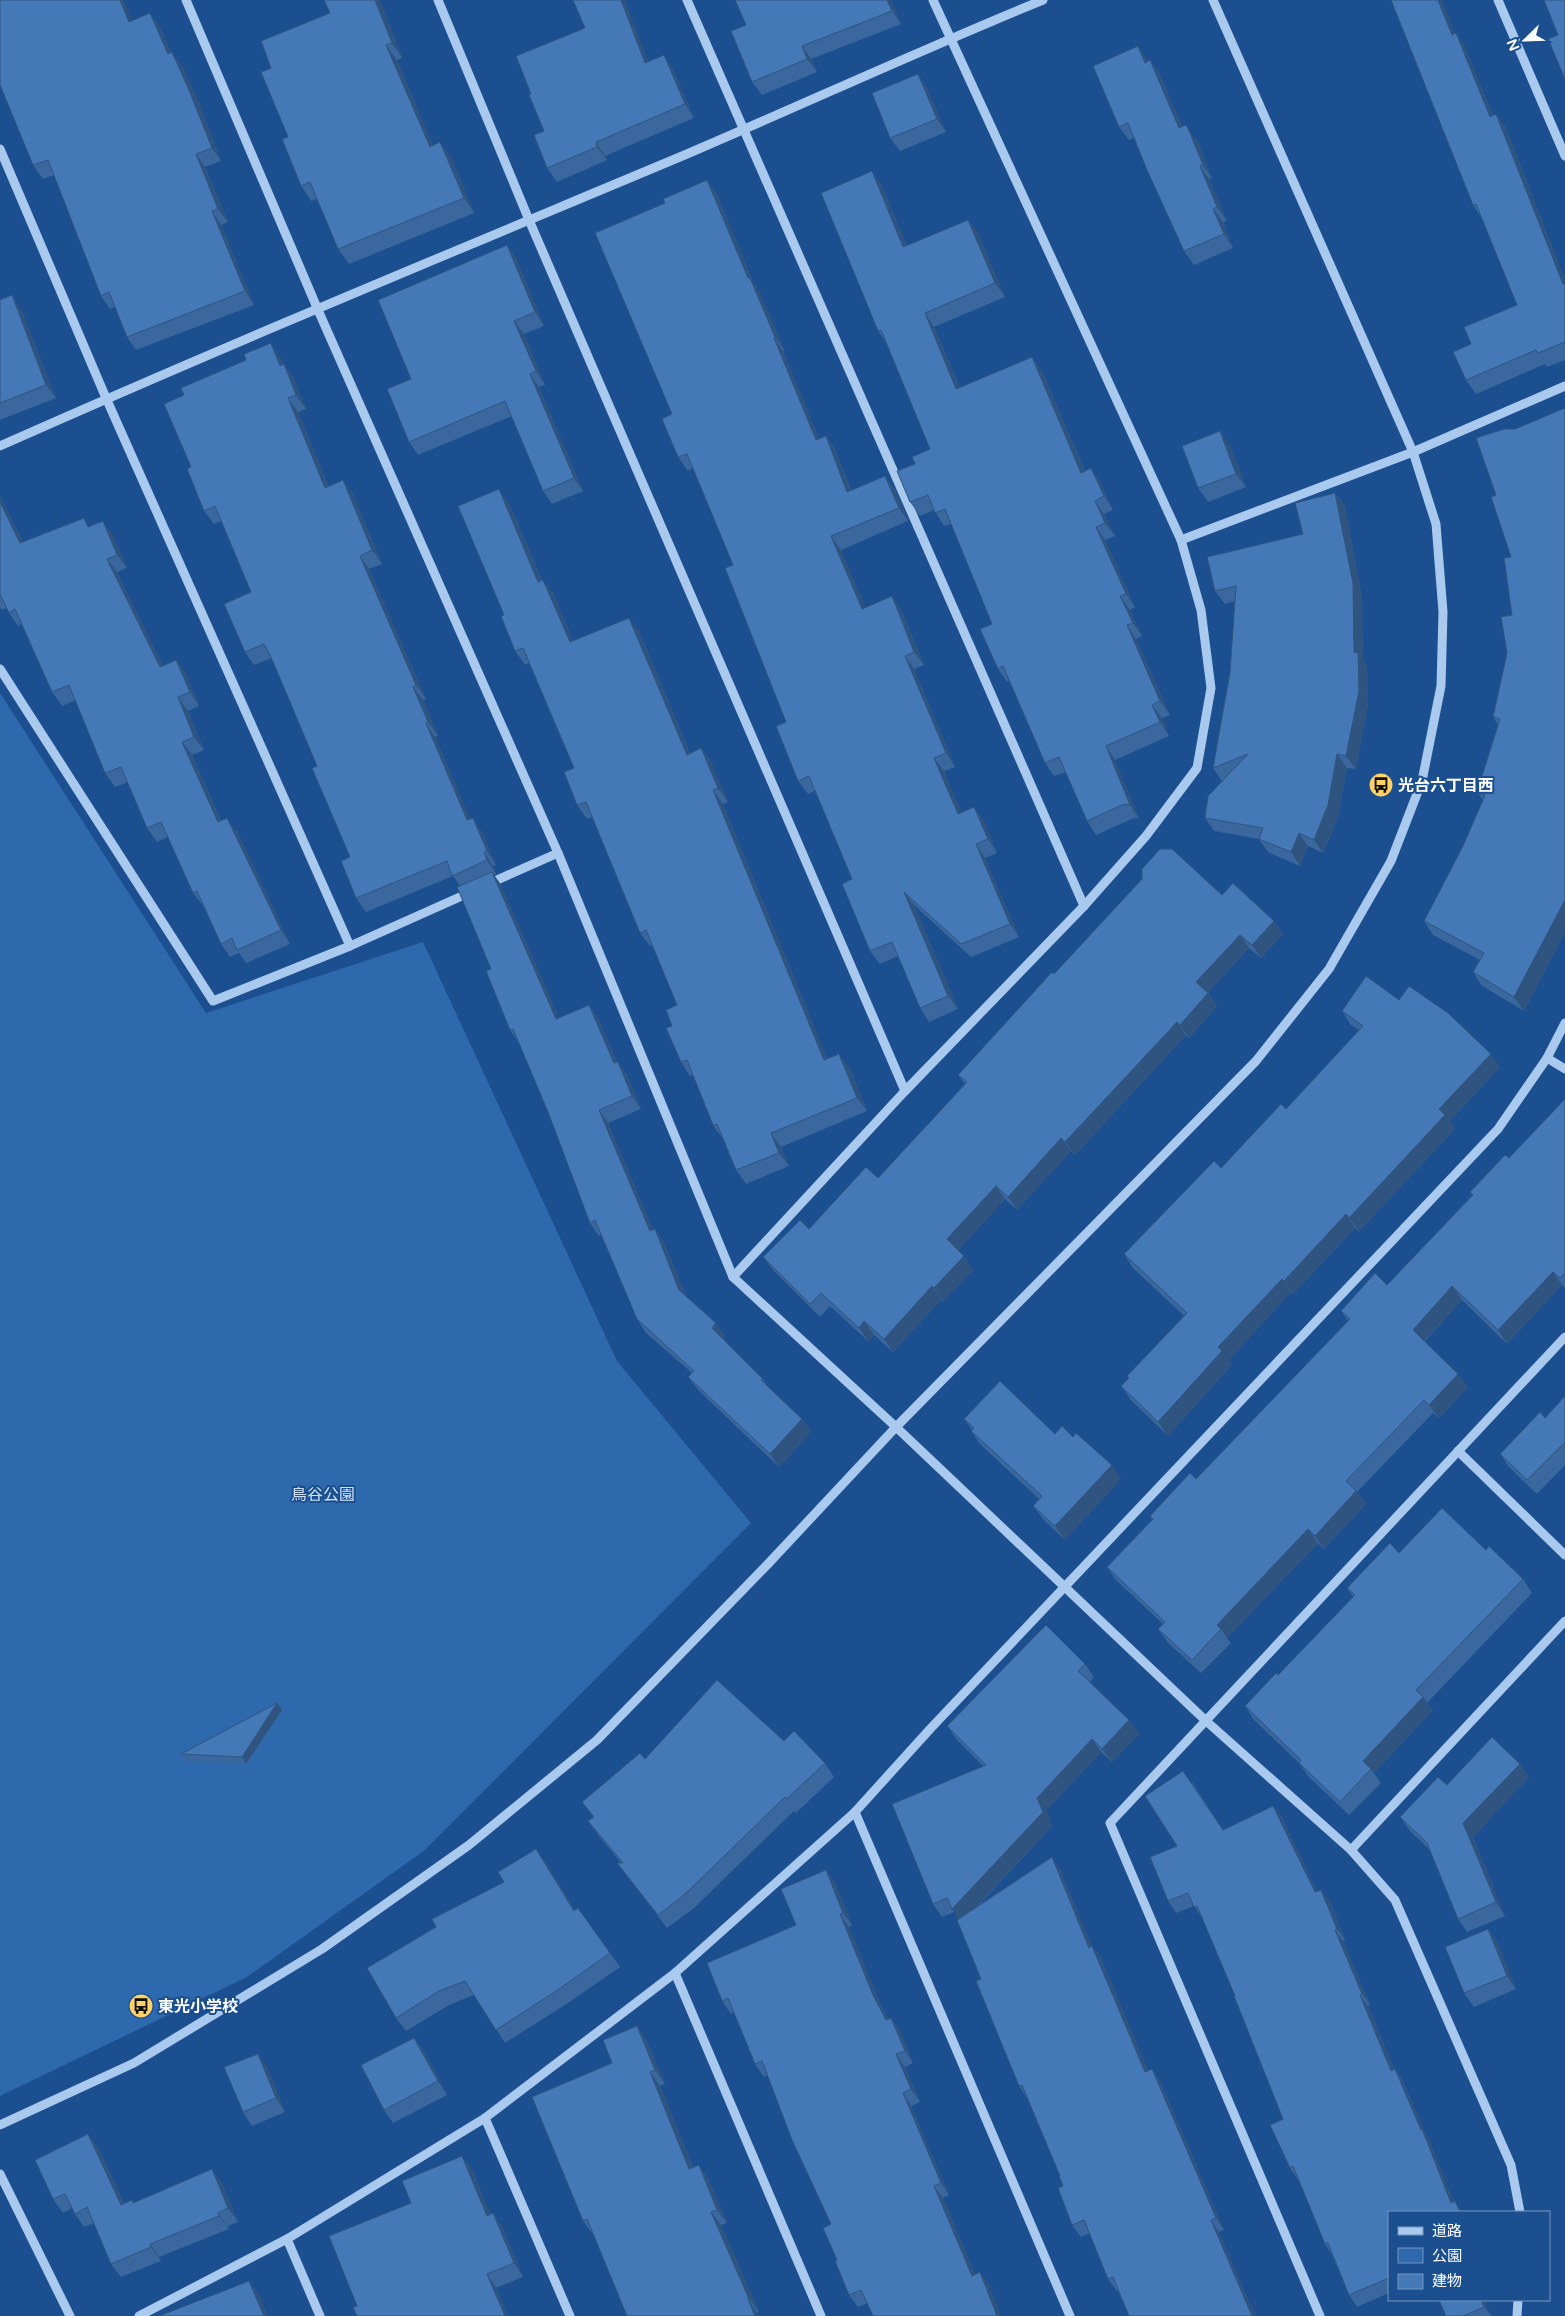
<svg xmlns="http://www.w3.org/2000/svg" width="1565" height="2316" font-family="'Varela Round','Noto Sans JP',sans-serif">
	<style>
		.green { fill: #2e69ad }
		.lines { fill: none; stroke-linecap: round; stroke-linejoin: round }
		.minor { stroke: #a9c9ee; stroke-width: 9 }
		.wall { fill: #3a679d }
		.shaded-wall { fill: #305480 }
		.building { fill: #4478b7; stroke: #305480 }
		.labels { text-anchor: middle; stroke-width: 4; stroke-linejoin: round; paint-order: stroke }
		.poi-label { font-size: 16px; font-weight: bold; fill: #fff; stroke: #1b4f8f; text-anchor: start }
		.park-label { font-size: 16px; fill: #cfe3fa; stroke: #1b4f8f }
	</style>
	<rect width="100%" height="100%" fill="#1b4f8f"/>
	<polygon class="green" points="0,693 206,1013 423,942 617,1361 751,1523 425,1850 247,1977 0,2096"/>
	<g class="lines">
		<g class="minor">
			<polyline points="186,0 318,310 558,853 733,1277 896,1427 1205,1720 1351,1850 1395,1900 1511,2165 1520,2212"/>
			<polyline points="438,0 529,220 905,1091"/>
			<polyline points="687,0 1084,906"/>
			<polyline points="1498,0 1565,156"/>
			<polyline points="0,149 106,398 350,946"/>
			<path d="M 0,446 C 227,345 458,250 687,154 C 806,103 923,49 1043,0"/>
			<polyline points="1181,540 1413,452 1565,386"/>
			<polyline points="0,669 213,1001 350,946 471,892"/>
			<polyline points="488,884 558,853"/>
			<polyline points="1547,1058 1565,1069"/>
			<polyline points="733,1277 905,1091 1084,906 1146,836 1197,768 1211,688 1201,610 1181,540 933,0"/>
			<polyline points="1458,1451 1565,1555"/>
			<polyline points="855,1812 1070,2316"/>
			<polyline points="1351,1850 1565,1621"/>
			<polyline points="675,1973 821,2316"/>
			<polyline points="485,2118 570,2316"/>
			<polyline points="0,2125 134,2063 322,1949 469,1845 597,1740 767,1565 896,1427 1256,1061 1329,969 1391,861 1422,781 1441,686 1443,612 1436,524 1413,452 1213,0"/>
			<polyline points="0,2174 70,2316"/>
			<polyline points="287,2239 320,2316"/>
			<polyline points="139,2316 287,2239 485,2118 675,1973 855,1812 931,1728 1498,1129 1547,1058 1565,1023"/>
			<polyline points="1320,2316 1110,1823 1565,1337"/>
			<polyline points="1517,2316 1518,2300"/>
		</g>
	</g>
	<g class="wall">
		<polygon points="380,0 402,58 397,60 433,146 451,157 474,213 349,264 338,249 317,199 311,201 301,186 288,137 271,68 330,13"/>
		<polygon points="891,0 901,24 811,59 817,72 762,95 752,82 746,25"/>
		<polygon points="132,20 160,27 171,53 182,66 199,103 221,161 205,167 228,222 221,225 254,305 136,350 127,337 115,307 110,309 101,296 54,175 43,179 33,165"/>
		<polygon points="585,28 649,61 673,69 694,118 605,156 607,160 557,182 547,168 544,131 531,94"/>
		<polygon points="1455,33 1465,47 1493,116 1496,114 1506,128 1565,280 1565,360 1547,367 1545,364 1476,394 1466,380 1471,344 1517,305 1482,219 1473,205"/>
		<polygon points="1147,60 1148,61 1150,60 1160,74 1182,127 1198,142 1212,178 1209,179 1227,221 1223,222 1233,248 1194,265 1184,251 1134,138 1129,140 1119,127"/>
		<polygon points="918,74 927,88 946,132 900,151 890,138"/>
		<polygon points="881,184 907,246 968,220 978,233 1005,297 934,327 960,388 1032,357 1042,371 1085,471 1100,482 1113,510 1104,514 1115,536 1105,540 1135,607 1130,610 1142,636 1136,639 1170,715 1162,718 1169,736 1115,760 1139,819 1134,818 1096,835 1087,821 1066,772 1054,776 1045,763 1010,681 1007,682 998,669 992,624 951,524 944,526 934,510 920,516 910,502 915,464 930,449 887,344 878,331"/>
		<polygon points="717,194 753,282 759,291 785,351 783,351 819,439 826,436 835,449 851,490 895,489 908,521 841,550 865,608 901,610 924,665 914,669 955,767 944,771 961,813 974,807 984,821 997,853 985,858 1019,937 971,957 914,905 958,1009 929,1022 920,1008 898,956 880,964 870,951 852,879 815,791 808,794 798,781 786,722 733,565 693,468 688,471 678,457 672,414 665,203"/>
		<polygon points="507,245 516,258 544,326 524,334 545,385 539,387 583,491 552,504 543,491 512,416 418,455 409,442 411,379"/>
		<polygon points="0,298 1,300 21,309 56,398 0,420"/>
		<polygon points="280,357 283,364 293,377 306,409 298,412 329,487 343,480 353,494 382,564 369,569 426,699 423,700 438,736 435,737 470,819 482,832 496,865 493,866 496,874 494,875 501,885 559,1018 589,1005 598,1018 617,1062 618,1062 627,1075 641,1109 608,1123 653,1230 655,1229 664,1242 686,1296 725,1336 723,1339 763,1379 770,1389 802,1419 811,1432 779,1467 698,1390 688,1377 692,1373 646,1333 637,1319 601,1235 599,1236 590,1223 548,1112 519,1043 510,1030 491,969 460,886 453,876 366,912 356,898 350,857 317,766 272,658 254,665 245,652 251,592 221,521 214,524 204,511 191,467"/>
		<polygon points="1565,408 1565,932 1524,1011 1482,986 1473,972 1480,960 1433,935 1424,921 1463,846 1483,800 1477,792 1498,725 1493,717 1507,653 1512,615 1511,557 1496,495 1515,429"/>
		<polygon points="1230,445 1246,487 1208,502 1198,488"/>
		<polygon points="1335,493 1345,506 1362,597 1363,660 1367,666 1368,704 1356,769 1347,768 1338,818 1323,853 1308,846 1300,866 1268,852 1259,839 1214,831 1205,818 1222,781 1213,768 1230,672 1235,601 1225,604 1215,591 1303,534"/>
		<polygon points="0,496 23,542 90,526 112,534 127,568 117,572 163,666 176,660 186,674 199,706 188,711 204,750 192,755 221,821 237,831 290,944 246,963 239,953 230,957 221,944 203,906 193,893 168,837 157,842 147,828 128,782 115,787 105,773 76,700 62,706 52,692 22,624 18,626 9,613 6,608 2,610 0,607"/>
		<polygon points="509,503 542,580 553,593 573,641 639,631 690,753 701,748 711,762 728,802 723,804 827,1058 849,1067 867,1111 781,1147 789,1166 746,1184 736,1170 723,1138 723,1139 713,1125 693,1075 690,1076 681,1062 672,1026 677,1005 652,945 650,946 640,933 592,817 587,819 577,805 574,768 529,663 525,665 515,651 504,615"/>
		<polygon points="1222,895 1274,921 1283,934 1261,958 1249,948 1208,992 1217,1006 1189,1038 1186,1035 1075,1155 1071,1151 1017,1210 1005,1199 958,1250 964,1256 973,1270 943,1302 941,1300 893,1352 874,1335 868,1341 830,1306 820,1317 773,1270 763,1257 809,1229 878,1178 965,1084 958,1075 1054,974"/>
		<polygon points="1399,1000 1500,1067 1450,1121 1455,1129 1359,1231 1355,1228 1293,1294 1291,1292 1229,1360 1232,1365 1168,1436 1131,1400 1121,1386 1129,1378 1127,1376 1184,1316 1133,1268 1124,1254 1221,1168 1286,1109 1359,1030 1351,1025 1342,1011"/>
		<polygon points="1565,1099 1565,1288 1562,1285 1507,1344 1462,1300 1425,1341 1468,1387 1439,1418 1433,1413 1357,1492 1366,1504 1324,1549 1318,1543 1227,1638 1231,1643 1201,1673 1168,1643 1158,1629 1163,1624 1116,1580 1107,1567 1152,1520 1150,1516 1196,1479 1348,1321 1341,1311 1387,1285 1472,1195 1470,1192 1509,1158"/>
		<polygon points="1565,1396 1565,1465 1537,1494 1509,1467 1500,1454 1545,1418"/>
		<polygon points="964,1419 1073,1437 1121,1479 1065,1540 1043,1519 1033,1506 1039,1499 980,1444 971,1431 972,1430"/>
		<polygon points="1486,1550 1523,1579 1532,1593 1427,1703 1433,1710 1374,1773 1381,1783 1349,1815 1308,1776 1299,1763 1254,1720 1245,1706 1278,1675 1353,1597 1347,1588 1399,1553"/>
		<polygon points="1085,1664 1094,1677 1090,1682 1129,1720 1139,1734 1112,1762 1101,1752 1046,1811 1052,1826 978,1906 1060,1869 1092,1947 1101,1958 1148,2071 1152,2069 1160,2081 1224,2230 1219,2232 1255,2316 1129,2316 1118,2291 1117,2291 1108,2279 1090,2233 1081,2237 1072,2225 1060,2176 1027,2098 1019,2086 958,1918 954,1912 942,1917 933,1904 984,1767 957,1740 947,1726"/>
		<polygon points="277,1703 282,1710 246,1764 186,1761 181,1754"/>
		<polygon points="784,1741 825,1763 834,1777 796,1813 794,1811 693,1909 667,1928 617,1863 621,1863 598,1835 588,1821 593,1817 582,1802 645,1759"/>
		<polygon points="1520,1764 1529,1777 1473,1837 1505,1916 1467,1932 1458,1919 1430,1850 1410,1831 1400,1817 1447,1785"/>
		<polygon points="1192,1782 1223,1830 1273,1806 1282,1818 1317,1891 1330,1901 1345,1940 1343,1941 1370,2005 1368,2006 1394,2069 1395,2069 1403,2081 1425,2133 1430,2141 1389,2212 1389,2293 1357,2307 1349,2295 1332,2255 1325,2244 1299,2179 1298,2180 1290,2168 1283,2119 1235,1996 1203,1919 1194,1906 1176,1913 1168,1901 1177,1846"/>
		<polygon points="536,1849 546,1863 575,1910 578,1908 620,1967 568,2003 505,2043 474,1995 449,2005 406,2031 396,2018 436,1927 504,1882"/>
		<polygon points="826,1870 835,1883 852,1925 849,1927 882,2008 888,2019 891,2018 900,2031 913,2063 905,2067 920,2102 911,2106 949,2195 943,2198 975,2274 989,2285 868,2303 858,2307 849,2295 837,2260 831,2224 768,2075 764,2077 755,2064 734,2012 731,2014 722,2001 796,1925"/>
		<polygon points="1488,1929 1497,1942 1516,1989 1474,2007 1464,1993"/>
		<polygon points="637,2026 646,2039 665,2084 660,2086 693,2167 708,2178 727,2223 721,2225 759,2312 757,2313 594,2234 593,2234 583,2221"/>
		<polygon points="414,2038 424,2051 447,2095 393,2123 384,2110"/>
		<polygon points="267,2067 285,2112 252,2126 243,2112"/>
		<polygon points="88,2134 98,2148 124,2203 132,2200 134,2202 222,2183 238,2222 227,2226 229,2229 159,2257 161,2261 121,2277 111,2264 94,2223 84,2227 75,2214 72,2208 63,2213 53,2199"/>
		<polygon points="472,2169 490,2214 493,2213 502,2226 523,2277 496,2288 508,2316 357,2316 357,2306 411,2203"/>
		<polygon points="1439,2300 1484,2300 1491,2316 1446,2316"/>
	</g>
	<g class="shaded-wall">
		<polygon points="120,0 124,0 138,35 129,22"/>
		<polygon points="375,0 380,0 402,58 392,43"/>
		<polygon points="621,0 625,0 654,77 645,63"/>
		<polygon points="887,0 891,0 901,24 892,11"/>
		<polygon points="1438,0 1442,0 1461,48 1452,35"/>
		<polygon points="150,13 160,27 177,68 168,54"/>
		<polygon points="1456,33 1465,47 1499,131 1490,117"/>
		<polygon points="386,45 397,60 440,162 430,147"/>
		<polygon points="802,46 811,59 817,72 807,59"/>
		<polygon points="1138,46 1147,60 1154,76 1145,63"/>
		<polygon points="172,52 182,66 199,103 221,161 212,148"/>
		<polygon points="664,55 673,69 694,118 685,104"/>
		<polygon points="1150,60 1160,74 1188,142 1179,128"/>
		<polygon points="918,74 927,88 946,132 937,119"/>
		<polygon points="1496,114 1506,128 1565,280 1565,288 1563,284"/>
		<polygon points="1188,128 1198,142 1212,178 1203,165"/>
		<polygon points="440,142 451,157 474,213 464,198"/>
		<polygon points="596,142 605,156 607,160 597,147"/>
		<polygon points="196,154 205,167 228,222 218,209"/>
		<polygon points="1200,166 1209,179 1227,221 1217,207"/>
		<polygon points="872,171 881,184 913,261 903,247"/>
		<polygon points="707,180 717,194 753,282 759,291 785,351 775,337 748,278"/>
		<polygon points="1213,209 1223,222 1233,248 1224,234"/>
		<polygon points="212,211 221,225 254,305 245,291"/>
		<polygon points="968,220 978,233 1005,297 995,283"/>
		<polygon points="507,245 516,258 544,326 535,312"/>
		<polygon points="12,295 21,309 56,398 46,385"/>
		<polygon points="925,313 934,327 966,403 956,389"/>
		<polygon points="514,321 524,334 545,385 536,371"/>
		<polygon points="774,338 783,351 825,453 816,440"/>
		<polygon points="271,343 280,357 289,379 280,366"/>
		<polygon points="1032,357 1042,371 1091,486 1081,473"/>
		<polygon points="284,364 293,377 306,409 296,395"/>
		<polygon points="530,374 539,387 583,491 574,478"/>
		<polygon points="288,398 298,412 335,502 325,488"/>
		<polygon points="1220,431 1230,445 1246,487 1236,474"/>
		<polygon points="826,436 835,449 856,505 847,492"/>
		<polygon points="1091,468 1100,482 1113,510 1104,496"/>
		<polygon points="885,476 895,489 908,521 899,508"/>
		<polygon points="343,480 353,494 382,564 372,550"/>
		<polygon points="499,489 509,503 548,595 538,582"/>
		<polygon points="1335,493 1345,506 1362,597 1363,660 1367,666 1368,704 1356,769 1346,756 1354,653"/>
		<polygon points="0,496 30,557 20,543 0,502"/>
		<polygon points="1095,501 1104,514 1115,536 1105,523"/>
		<polygon points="103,521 112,534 127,568 117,555"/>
		<polygon points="1096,527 1105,540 1135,607 1126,594"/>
		<polygon points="831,536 841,550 872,622 862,609"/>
		<polygon points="360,556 369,569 426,699 416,685"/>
		<polygon points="107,559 117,572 170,680 160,667"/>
		<polygon points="543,580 553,593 579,656 570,642"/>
		<polygon points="892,596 901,610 924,665 914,652"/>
		<polygon points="1120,596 1130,610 1142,636 1133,623"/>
		<polygon points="629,618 639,631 696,768 687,755"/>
		<polygon points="1127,625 1136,639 1170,715 1160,701"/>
		<polygon points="905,656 914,669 955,767 946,753"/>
		<polygon points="176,660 186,674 199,706 190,692"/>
		<polygon points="413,687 423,700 438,736 428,722"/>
		<polygon points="178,697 188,711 204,750 194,737"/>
		<polygon points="1152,705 1162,718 1169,736 1160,722"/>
		<polygon points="426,723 435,737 477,834 467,820"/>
		<polygon points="182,742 192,755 227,836 218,822"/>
		<polygon points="1106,746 1115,760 1139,819 1130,805"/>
		<polygon points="701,748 711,762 728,802 718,788"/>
		<polygon points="1337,754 1347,768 1338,818 1323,853 1314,840"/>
		<polygon points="934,758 944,771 968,827 958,814"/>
		<polygon points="713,790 723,804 833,1073 824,1060"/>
		<polygon points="974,807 984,821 997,853 988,839"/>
		<polygon points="227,818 237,831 290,944 281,930"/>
		<polygon points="473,818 482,832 496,865 487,851"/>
		<polygon points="1299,833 1308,846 1300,866 1291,852"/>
		<polygon points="976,844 985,858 1019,937 1010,924"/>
		<polygon points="484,852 493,866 496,874 487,860"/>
		<polygon points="492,872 501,885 565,1032 556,1019"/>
		<polygon points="904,892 914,905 958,1009 948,996"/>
		<polygon points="1565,900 1565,932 1524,1011 1514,997"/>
		<polygon points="1274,921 1283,934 1261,958 1252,945"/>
		<polygon points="1240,935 1249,948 1205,995 1196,982"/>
		<polygon points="1208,993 1217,1006 1189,1038 1180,1025"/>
		<polygon points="589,1005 598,1018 623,1077 614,1063"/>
		<polygon points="1177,1022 1186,1035 1075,1155 1065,1142"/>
		<polygon points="839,1054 849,1067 867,1111 857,1098"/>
		<polygon points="1491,1054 1500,1067 1450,1121 1455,1129 1359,1231 1349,1218 1439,1109"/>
		<polygon points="618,1062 627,1075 641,1109 632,1096"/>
		<polygon points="599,1110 608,1123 659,1244 650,1231"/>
		<polygon points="771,1133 781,1147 789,1166 779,1153"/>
		<polygon points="1061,1138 1071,1151 1017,1210 1008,1197"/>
		<polygon points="996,1186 1005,1199 956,1253 947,1239"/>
		<polygon points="1346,1214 1355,1228 1293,1294 1284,1281"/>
		<polygon points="655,1229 664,1242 689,1303 679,1290"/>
		<polygon points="964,1256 973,1270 943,1302 934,1288"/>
		<polygon points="1553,1272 1562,1285 1507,1344 1498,1330"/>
		<polygon points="1282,1279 1291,1292 1229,1360 1232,1365 1168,1436 1158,1422 1218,1347"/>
		<polygon points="932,1286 941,1300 893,1352 884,1339"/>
		<polygon points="1452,1286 1462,1300 1422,1343 1413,1330"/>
		<polygon points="864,1321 874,1335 868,1341 859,1328"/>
		<polygon points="716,1323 725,1336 721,1341 712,1328"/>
		<polygon points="1458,1374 1468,1387 1439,1418 1429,1405"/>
		<polygon points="802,1419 811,1432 779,1467 770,1454"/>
		<polygon points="1112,1465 1121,1479 1065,1540 1055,1526"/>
		<polygon points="1356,1491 1366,1504 1324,1549 1315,1536"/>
		<polygon points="1308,1529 1318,1543 1227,1638 1221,1629 1217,1625"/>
		<polygon points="1423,1697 1433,1710 1374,1773 1363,1761"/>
		<polygon points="277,1703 282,1710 246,1764 242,1757"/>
		<polygon points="1129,1720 1139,1734 1112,1762 1102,1749"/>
		<polygon points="1092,1739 1101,1752 1046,1811 1052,1826 961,1923 952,1909 1037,1798"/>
		<polygon points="1520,1764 1529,1777 1473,1837 1505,1916 1496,1902 1463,1823"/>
		<polygon points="1273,1806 1282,1818 1323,1904 1315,1892"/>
		<polygon points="536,1849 546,1863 584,1924 574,1911"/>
		<polygon points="1052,1857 1060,1869 1098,1960 1089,1948"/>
		<polygon points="826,1870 835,1883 852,1925 843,1913"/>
		<polygon points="1321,1890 1330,1901 1345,1940 1337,1929"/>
		<polygon points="840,1914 849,1927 882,2008 894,2033 886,2020 873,1995"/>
		<polygon points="1488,1929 1497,1942 1516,1989 1507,1976"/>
		<polygon points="1335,1930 1343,1941 1370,2005 1362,1994"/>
		<polygon points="1092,1946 1101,1958 1154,2084 1145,2072"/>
		<polygon points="1360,1995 1368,2006 1399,2082 1391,2071"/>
		<polygon points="891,2018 900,2031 913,2063 905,2051"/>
		<polygon points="637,2026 646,2039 665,2084 655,2070"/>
		<polygon points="414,2038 424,2051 447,2095 438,2081"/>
		<polygon points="258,2054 267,2067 285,2112 276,2098"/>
		<polygon points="896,2054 905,2067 920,2102 911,2089"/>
		<polygon points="1152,2069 1160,2081 1224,2230 1216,2218"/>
		<polygon points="1395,2069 1403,2081 1425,2133 1430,2141 1458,2212 1451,2203"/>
		<polygon points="650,2072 660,2086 699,2182 689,2169"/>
		<polygon points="903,2093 911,2106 949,2195 941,2183"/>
		<polygon points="88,2134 98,2148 131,2218 121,2205"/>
		<polygon points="462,2156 472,2169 496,2229 487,2216"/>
		<polygon points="699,2165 708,2178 727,2223 717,2210"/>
		<polygon points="212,2169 222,2183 238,2222 228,2208"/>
		<polygon points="934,2186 943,2198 981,2288 972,2276"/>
		<polygon points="1455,2201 1463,2212 1460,2212"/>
		<polygon points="711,2212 721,2225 759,2312 749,2299"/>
		<polygon points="218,2213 227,2226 229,2229 219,2216"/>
		<polygon points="493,2213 502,2226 523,2277 514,2263"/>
		<polygon points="1211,2220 1219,2232 1255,2316 1252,2316"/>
		<polygon points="150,2244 159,2257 161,2261 151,2247"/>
		<polygon points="980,2272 989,2285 1001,2316 997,2316"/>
		<polygon points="487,2274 496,2288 508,2316 505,2316"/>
		<polygon points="249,2281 259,2294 268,2316 264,2316"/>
		<polygon points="748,2299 757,2313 759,2316 755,2316"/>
		<polygon points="1481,2300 1484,2300 1491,2316 1484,2307"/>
	</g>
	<g class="building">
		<polygon points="0,0 120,0 129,22 150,13 168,54 172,52 189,90 212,148 196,154 218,209 212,211 245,291 127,337 109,292 101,296 48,160 33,165 0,85"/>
		<polygon points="324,0 375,0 392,43 386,45 430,147 440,142 464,198 338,249 310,182 301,186 282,139 288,137 261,72 271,68 261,41 330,13"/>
		<polygon points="573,0 621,0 645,63 664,55 685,104 596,142 597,147 547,168 534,135 544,131 529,95 531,94 516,56 585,28"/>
		<polygon points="735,0 887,0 892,11 802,46 807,59 752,82 731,31 746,25"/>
		<polygon points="1391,0 1438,0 1452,35 1456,33 1490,117 1496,114 1563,284 1565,284 1565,342 1538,353 1536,350 1466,380 1453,352 1471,344 1464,327 1517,305 1476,204 1473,205"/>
		<polygon points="1544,0 1565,0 1565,79 1548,39 1558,35"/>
		<polygon points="1138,46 1145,63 1150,60 1179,128 1186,125 1188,128 1203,165 1200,166 1217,207 1213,209 1224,234 1184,251 1147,170 1128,123 1119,127 1093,66"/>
		<polygon points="918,74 937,119 890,138 872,93"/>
		<polygon points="872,171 903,247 968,220 995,283 925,313 956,389 1032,357 1081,473 1091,468 1104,496 1095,501 1105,523 1096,527 1126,594 1120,596 1133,623 1127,625 1160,701 1152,705 1160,722 1106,746 1130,805 1124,804 1087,821 1059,757 1045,763 1003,666 998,669 980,629 992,624 945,509 935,513 928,495 910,502 897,471 915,464 912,457 930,449 881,330 878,331 821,193"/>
		<polygon points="707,180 748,278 750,278 775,337 774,338 816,440 826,436 847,492 885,476 899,508 831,536 862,609 892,596 914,652 905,656 946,753 934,758 958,814 974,807 988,839 976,844 1010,924 961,944 904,892 948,996 920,1008 892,942 870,951 842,884 852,879 809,776 798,781 776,726 786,722 725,568 733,565 687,454 678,457 662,419 672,414 595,233 665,203 663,199"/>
		<polygon points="507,245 535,312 514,321 536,371 530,374 574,478 543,491 505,401 409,442 387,389 411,379 378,300"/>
		<polygon points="12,295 46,385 0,403 0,300"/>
		<polygon points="271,343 280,366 284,364 296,395 288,398 325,488 343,480 372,550 360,556 416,685 413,687 428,722 426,723 467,820 473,818 487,851 484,852 487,860 452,876 447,861 356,898 341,861 350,857 312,768 317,766 271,657 264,644 245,652 224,604 251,592 215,506 204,511 187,469 191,467 164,404 184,395 181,388 246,360 244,354"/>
		<polygon points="1565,408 1565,900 1514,997 1473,972 1484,953 1424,921 1463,846 1485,795 1477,792 1500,719 1493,717 1507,653 1501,617 1512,615 1504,558 1511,557 1491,497 1496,495 1476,438 1504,429 1515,429"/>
		<polygon points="1220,431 1236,474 1198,488 1182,446"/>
		<polygon points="499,489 538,582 543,580 570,642 629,618 687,755 701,748 718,788 713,790 824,1060 839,1054 857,1098 771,1133 779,1153 736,1170 717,1124 713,1125 687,1060 681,1062 666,1028 672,1026 666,1010 677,1005 646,930 640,933 586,802 577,805 564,772 574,768 523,648 515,651 501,616 504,615 458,506"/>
		<polygon points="1335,493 1353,583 1354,653 1358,652 1359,691 1346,756 1337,754 1328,805 1314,840 1299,833 1291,852 1259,839 1263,828 1205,818 1208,796 1248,754 1213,768 1230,672 1236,586 1215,591 1207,557 1303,534 1295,503"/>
		<polygon points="0,502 20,543 84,518 88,527 103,521 117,555 107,559 160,667 176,660 190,692 178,697 194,737 182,742 218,822 227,818 281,930 237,950 232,938 221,944 197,891 193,893 161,822 147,828 121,767 105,773 69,685 52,692 15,609 9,613 0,594"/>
		<polygon points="1160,849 1172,849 1222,895 1233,883 1274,921 1252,945 1240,935 1196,982 1208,993 1180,1025 1177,1022 1065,1142 1061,1138 1008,1197 996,1186 947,1239 964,1256 934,1288 932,1286 884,1339 864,1321 859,1328 821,1293 810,1304 763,1257 800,1220 809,1229 866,1167 878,1178 967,1082 958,1075 1052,972 1054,974 1142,879 1142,869"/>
		<polygon points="492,872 556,1019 589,1005 614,1063 618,1062 632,1096 599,1110 650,1231 655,1229 679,1290 716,1323 712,1328 763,1379 761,1380 802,1419 770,1454 688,1377 694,1371 637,1319 595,1220 590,1223 548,1112 513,1029 510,1030 486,971 491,969 457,887"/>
		<polygon points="1366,976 1399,1000 1409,986 1448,1013 1491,1054 1439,1109 1445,1115 1349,1218 1346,1214 1284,1281 1282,1279 1218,1347 1222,1351 1158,1422 1121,1386 1129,1378 1127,1376 1187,1313 1124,1254 1214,1161 1221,1168 1281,1104 1286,1109 1363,1026 1342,1011"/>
		<polygon points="1565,1099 1565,1273 1560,1278 1553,1272 1498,1330 1452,1286 1413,1330 1458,1374 1429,1405 1424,1400 1346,1481 1356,1491 1315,1536 1308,1529 1217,1625 1221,1629 1192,1660 1158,1629 1165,1622 1107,1567 1153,1519 1150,1516 1190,1473 1196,1479 1350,1319 1341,1311 1375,1273 1387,1285 1473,1195 1470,1192 1505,1155 1509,1158"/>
		<polygon points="1000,1381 1055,1434 1062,1426 1073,1437 1076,1433 1112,1465 1055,1526 1033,1506 1042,1496 971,1431 974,1428 964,1419"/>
		<polygon points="1565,1396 1565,1442 1527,1480 1500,1454 1540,1412 1545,1418"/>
		<polygon points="1442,1508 1486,1550 1489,1546 1523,1579 1416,1690 1423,1697 1363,1761 1371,1769 1340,1802 1299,1763 1301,1760 1245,1706 1276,1673 1278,1675 1355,1595 1347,1588 1390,1543 1399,1553"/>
		<polygon points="1046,1625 1085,1664 1078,1671 1129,1720 1102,1749 1092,1739 1037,1798 1043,1812 952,1909 947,1898 933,1904 892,1804 986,1765 947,1726"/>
		<polygon points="717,1680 784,1741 794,1731 825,1763 787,1799 785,1797 684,1895 658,1915 617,1863 623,1863 588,1821 594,1817 582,1802 640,1753 645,1759"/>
		<polygon points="277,1703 242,1757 181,1754"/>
		<polygon points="1492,1737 1520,1764 1463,1823 1496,1902 1458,1919 1427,1843 1400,1817 1438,1777 1447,1785"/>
		<polygon points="1183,1771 1223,1830 1273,1806 1315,1892 1321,1890 1337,1929 1335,1930 1362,1994 1360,1995 1391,2071 1395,2069 1421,2130 1422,2129 1451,2203 1455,2201 1460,2212 1389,2212 1389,2278 1349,2295 1328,2243 1325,2244 1293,2166 1290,2168 1270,2125 1283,2119 1234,1996 1235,1996 1197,1906 1194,1907 1188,1893 1168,1901 1150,1857 1177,1846 1145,1796"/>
		<polygon points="536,1849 574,1911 578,1908 610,1953 559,1989 496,2030 465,1981 439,1991 396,2018 367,1968 436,1927 432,1919 504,1882 498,1872"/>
		<polygon points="1052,1857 1089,1948 1092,1946 1145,2072 1152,2069 1216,2218 1211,2220 1252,2316 1129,2316 1113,2277 1108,2279 1084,2220 1072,2225 1058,2188 1063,2186 1059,2176 1060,2176 1022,2085 1019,2086 976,1981 981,1979 957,1920"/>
		<polygon points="826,1870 843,1913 840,1914 873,1995 886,2020 891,2018 905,2051 896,2054 911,2089 903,2093 941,2183 934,2186 972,2276 980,2272 997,2316 873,2316 861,2290 849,2295 835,2261 837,2260 823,2228 831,2224 792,2140 762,2061 755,2064 728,1998 722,2001 707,1963 796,1925 781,1889"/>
		<polygon points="1488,1929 1507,1976 1464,1993 1445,1947"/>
		<polygon points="637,2026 655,2070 650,2072 689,2169 699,2165 717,2210 711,2212 749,2299 748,2299 755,2316 627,2316 587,2219 583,2221 532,2097 612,2063 603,2040"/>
		<polygon points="414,2038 438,2081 384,2110 361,2065"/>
		<polygon points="258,2054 276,2098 243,2112 224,2067"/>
		<polygon points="88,2134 121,2205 132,2200 133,2203 212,2169 228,2208 218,2213 219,2216 150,2244 151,2247 111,2264 87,2207 75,2214 65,2194 53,2199 35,2160"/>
		<polygon points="462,2156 487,2216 493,2213 514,2263 487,2274 505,2316 357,2316 353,2307 357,2306 329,2236 411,2203 402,2181"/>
		<polygon points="249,2281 264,2316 159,2316"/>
		<polygon points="1439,2300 1481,2300 1484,2307 1463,2316 1446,2316"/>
	</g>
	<defs>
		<symbol id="bus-disc" viewBox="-11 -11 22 22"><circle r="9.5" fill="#ffd166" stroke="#1b4f8f"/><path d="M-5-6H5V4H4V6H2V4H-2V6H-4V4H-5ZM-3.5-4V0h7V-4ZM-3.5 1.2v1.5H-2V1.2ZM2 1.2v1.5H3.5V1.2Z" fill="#111"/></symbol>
	</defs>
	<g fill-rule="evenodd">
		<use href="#bus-disc" x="1367" y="771" width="28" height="28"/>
		<use href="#bus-disc" x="127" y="1992" width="28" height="28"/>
	</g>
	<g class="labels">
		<g class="poi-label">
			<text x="1398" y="791">光台六丁目西</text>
			<text x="158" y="2012">東光小学校</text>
		</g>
		<g class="park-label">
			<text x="323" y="1500">鳥谷公園</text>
		</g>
	</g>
	<rect x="1388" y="2211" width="162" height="90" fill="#1b4f8f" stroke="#7695bc"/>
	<rect x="1398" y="2227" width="25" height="8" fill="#a9c9ee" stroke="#7695bc"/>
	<text x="1432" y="2236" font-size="15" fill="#ffffff">道路</text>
	<rect x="1398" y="2248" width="25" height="15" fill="#2e69ad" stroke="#7695bc"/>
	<text x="1432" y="2261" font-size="15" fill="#ffffff">公園</text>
	<rect x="1398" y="2274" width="25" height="15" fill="#4478b7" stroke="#7695bc"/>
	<text x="1432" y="2286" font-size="15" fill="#ffffff">建物</text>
	<g transform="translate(1525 40) rotate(247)" stroke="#1b4f8f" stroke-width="4" paint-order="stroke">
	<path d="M0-4L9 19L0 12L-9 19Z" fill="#ffffff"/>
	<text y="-8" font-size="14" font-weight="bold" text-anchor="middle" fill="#ffffff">N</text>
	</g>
</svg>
